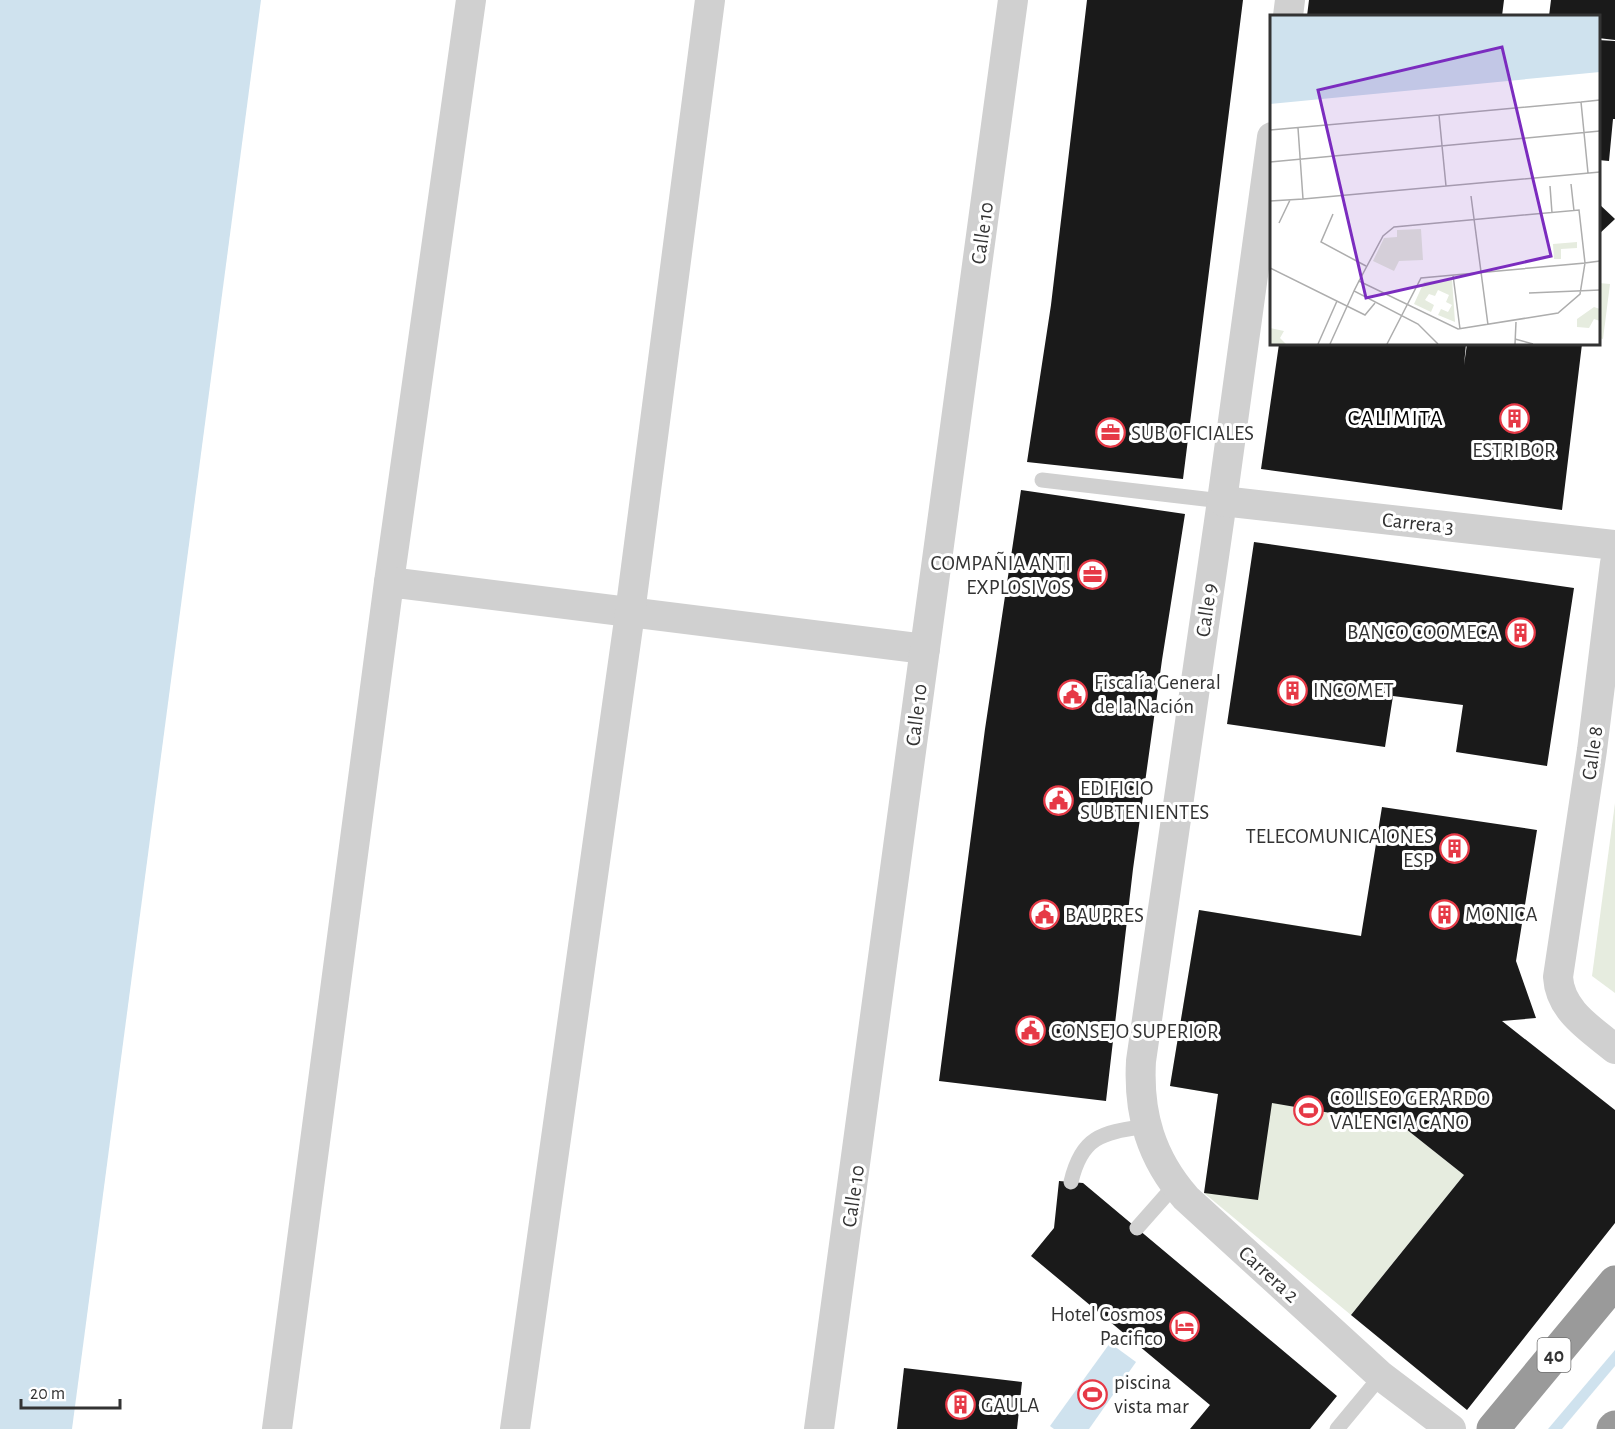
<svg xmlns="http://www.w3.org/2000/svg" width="1615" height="1429" font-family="'Alegreya Sans',sans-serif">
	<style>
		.green { fill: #e6ecdf }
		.water { fill: #cfe2ee }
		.building { fill: #1a1a1a }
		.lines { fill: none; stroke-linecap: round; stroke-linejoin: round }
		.lane { stroke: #d0d0d0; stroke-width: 15 }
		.street { stroke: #d0d0d0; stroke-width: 30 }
		.highway { stroke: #9a9a9a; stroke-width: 33 }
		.labels { text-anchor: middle; stroke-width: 6; stroke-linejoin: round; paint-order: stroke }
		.shield { fill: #fff; stroke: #707070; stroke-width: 1.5 }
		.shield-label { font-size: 20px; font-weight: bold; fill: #333 }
		.street-label { font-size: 21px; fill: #333; stroke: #fff }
		.poi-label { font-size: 21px; fill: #333; stroke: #fff; text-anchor: start }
		.neighbourhood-label { font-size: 22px; letter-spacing: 1.5px; fill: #000; stroke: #fff }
		.inset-road { fill: none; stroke: #adadad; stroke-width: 1.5 }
		.view { fill: #7b2cbf; fill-opacity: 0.15; stroke: #7b2cbf; stroke-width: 3 }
		.inset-edge { fill: none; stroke: #333; stroke-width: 3 }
	</style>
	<rect width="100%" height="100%" fill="#fff"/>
	<g class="green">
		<polygon points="1599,283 1610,284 1603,339 1599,338"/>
		<polygon points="1615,803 1615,993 1592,976"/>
		<polygon points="1199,910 1431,947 1401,1125 1464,1175 1351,1315 1204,1193 1218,1094 1170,1086"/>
	</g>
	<g class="water">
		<polygon points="0,0 261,0 72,1429 0,1429"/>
		<polygon points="1110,1343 1136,1362 1089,1429 1054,1429 1050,1426"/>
		<polygon points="1615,1350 1615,1366 1562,1429 1548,1429"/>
	</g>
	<g class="building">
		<polygon points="1087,0 1243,0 1183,479 1027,462 1051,305"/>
		<polygon points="1309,0 1504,0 1502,16 1307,16"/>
		<polygon points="1551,0 1615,0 1615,40 1598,38 1598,16 1549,16"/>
		<polygon points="1598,40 1615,41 1615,119 1613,119 1609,161 1598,160"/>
		<polygon points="1598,203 1615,219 1598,235"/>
		<polygon points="1279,344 1466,344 1464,365 1467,344 1582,344 1562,510 1261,469"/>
		<polygon points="1021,490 1185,514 1162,660 1133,869 1106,1101 939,1081 985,729"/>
		<polygon points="1254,542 1574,588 1547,766 1456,752 1463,705 1393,696 1385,747 1227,724"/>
		<polygon points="1382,807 1537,830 1516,961 1536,1018 1502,1021 1615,1110 1615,1223 1467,1410 1351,1315 1464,1175 1401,1125 1272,1103 1258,1200 1204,1193 1218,1094 1170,1086 1199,910 1361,936"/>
		<polygon points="1059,1181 1083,1183 1337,1396 1310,1429 1190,1429 1210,1405 1031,1256 1054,1228"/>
		<polygon points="904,1368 1022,1382 1017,1429 897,1429"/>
	</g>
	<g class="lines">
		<g class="lane">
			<polyline points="1042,480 1222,501"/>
			<path d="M 1071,1182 C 1082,1135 1103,1133 1146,1126"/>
			<polyline points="1137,1228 1175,1185"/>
			<polyline points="1337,1429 1381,1376"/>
		</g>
		<g class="street">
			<polyline points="1288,16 1290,0"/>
			<path d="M 1272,137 L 1222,501 L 1141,1061 C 1138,1114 1151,1158 1186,1198 L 1381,1376 L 1451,1429"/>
			<polyline points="1222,501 1615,545"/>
			<path d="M 1615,563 L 1592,750 L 1558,977 C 1560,1011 1591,1029 1615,1049"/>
			<polyline points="389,582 471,0"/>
			<polyline points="277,1429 389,582 925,649"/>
			<polyline points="515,1429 630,613 710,0"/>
			<path d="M 819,1429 C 887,953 948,476 1013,0"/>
		</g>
		<g class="highway">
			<polyline points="1493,1429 1615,1282"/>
			<polyline points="1613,1429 1615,1427"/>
		</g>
	</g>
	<defs>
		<symbol id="building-ring" viewBox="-11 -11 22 22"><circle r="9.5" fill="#fff" stroke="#e63946" stroke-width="1.5"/><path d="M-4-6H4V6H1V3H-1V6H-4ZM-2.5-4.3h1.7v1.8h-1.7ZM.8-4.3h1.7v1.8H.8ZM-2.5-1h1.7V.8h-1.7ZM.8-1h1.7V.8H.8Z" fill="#e63946"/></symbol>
		<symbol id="office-ring" viewBox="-11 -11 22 22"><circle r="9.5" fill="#fff" stroke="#e63946" stroke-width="1.5"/><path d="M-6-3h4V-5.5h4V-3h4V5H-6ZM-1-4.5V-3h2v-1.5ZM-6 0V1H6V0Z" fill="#e63946"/></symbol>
		<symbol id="civic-ring" viewBox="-11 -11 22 22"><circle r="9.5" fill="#fff" stroke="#e63946" stroke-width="1.5"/><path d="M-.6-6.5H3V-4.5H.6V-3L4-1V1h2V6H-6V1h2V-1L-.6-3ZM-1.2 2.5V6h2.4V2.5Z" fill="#e63946"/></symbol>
		<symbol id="stadium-ring" viewBox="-11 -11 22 22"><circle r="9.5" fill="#fff" stroke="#e63946" stroke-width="1.5"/><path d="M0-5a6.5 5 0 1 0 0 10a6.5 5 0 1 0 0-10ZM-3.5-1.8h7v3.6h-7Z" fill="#e63946"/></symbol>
		<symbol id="hotel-ring" viewBox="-11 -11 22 22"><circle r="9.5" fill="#fff" stroke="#e63946" stroke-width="1.5"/><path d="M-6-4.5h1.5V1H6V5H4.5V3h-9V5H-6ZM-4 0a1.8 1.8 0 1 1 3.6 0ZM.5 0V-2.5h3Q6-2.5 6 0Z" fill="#e63946"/></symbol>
	</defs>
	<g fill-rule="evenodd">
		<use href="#building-ring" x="1498" y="402" width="33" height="33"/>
		<use href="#office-ring" x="1094" y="416" width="33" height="33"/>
		<use href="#office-ring" x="1076" y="558" width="33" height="33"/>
		<use href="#building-ring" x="1504" y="616" width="33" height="33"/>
		<use href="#building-ring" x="1276" y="674" width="33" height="33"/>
		<use href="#civic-ring" x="1056" y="678" width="33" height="33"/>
		<use href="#civic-ring" x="1042" y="784" width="33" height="33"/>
		<use href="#building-ring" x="1438" y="832" width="33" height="33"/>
		<use href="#building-ring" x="1428" y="898" width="33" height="33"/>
		<use href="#civic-ring" x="1028" y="898" width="33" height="33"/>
		<use href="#civic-ring" x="1014" y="1014" width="33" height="33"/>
		<use href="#stadium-ring" x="1292" y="1094" width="33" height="33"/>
		<use href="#hotel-ring" x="1168" y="1310" width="33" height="33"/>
		<use href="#stadium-ring" x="1076" y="1378" width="33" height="33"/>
		<use href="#building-ring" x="944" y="1388" width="33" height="33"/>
	</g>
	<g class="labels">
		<rect class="shield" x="1537.5" y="1338" width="33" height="34" rx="4.5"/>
		<g class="shield-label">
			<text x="1554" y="1362">40</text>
		</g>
		<g class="street-label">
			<text transform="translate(982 233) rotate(-82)" y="7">Calle 10</text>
			<text transform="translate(1418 523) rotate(6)" y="7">Carrera 3</text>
			<text transform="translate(1206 610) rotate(-82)" y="7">Calle 9</text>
			<text transform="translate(916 715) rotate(-83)" y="7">Calle 10</text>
			<text transform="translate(1592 753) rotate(-82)" y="7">Calle 8</text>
			<text transform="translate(853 1196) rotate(-82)" y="7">Calle 10</text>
			<text transform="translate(1269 1274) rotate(42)" y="7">Carrera 2</text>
		</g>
		<g class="poi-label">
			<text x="1131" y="440">SUB OFICIALES</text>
			<text x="1514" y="457" text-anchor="middle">ESTRIBOR</text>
			<text x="1071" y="570" text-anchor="end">COMPAÑIA ANTI<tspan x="1071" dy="24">EXPLOSIVOS</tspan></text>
			<text x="1499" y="639" text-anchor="end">BANCO COOMECA</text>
			<text x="1094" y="689">Fiscalía General<tspan x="1094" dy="24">de la Nación</tspan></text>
			<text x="1313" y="697">INCOMET</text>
			<text x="1080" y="795">EDIFICIO<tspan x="1080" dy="24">SUBTENIENTES</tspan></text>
			<text x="1434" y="843" text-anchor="end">TELECOMUNICAIONES<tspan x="1434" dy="24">ESP</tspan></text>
			<text x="1465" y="921">MONICA</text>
			<text x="1065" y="922">BAUPRES</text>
			<text x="1051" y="1038">CONSEJO SUPERIOR</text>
			<text x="1330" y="1105">COLISEO GERARDO<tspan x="1330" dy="24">VALENCIA CANO</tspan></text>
			<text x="1163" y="1321" text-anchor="end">Hotel Cosmos<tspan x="1163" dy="24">Pacifico</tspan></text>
			<text x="1114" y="1389">piscina<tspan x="1114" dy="24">vista mar</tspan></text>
			<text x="981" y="1412">GAULA</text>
		</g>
		<g class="neighbourhood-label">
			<text x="1396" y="425">CALIMITA</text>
		</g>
	</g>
	<g transform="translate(1270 15)">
		<rect width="330" height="330" fill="#fff"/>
		<path d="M 151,214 L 153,245 L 129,246 L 124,256 L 103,246 L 114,223 L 127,222 L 127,215 ZM 307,227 L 307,233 L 291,234 L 291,244 L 284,244 L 283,229 ZM 182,264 L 185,307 L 168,300 L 171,294 L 178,297 L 182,290 L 176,287 L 179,280 L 168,275 L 165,281 L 159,279 L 155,285 L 164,290 L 161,297 L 144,289 L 154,267 ZM 324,292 L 330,294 L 330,306 L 324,304 L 319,313 L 307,312 L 307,304 ZM 0,313 L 14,316 L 10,323 L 16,329 L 0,329 Z" fill="#e6ecdf"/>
		<path d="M 0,1 L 330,1 L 330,57 L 0,89 Z" fill="#cfe2ee"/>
		<path class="inset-road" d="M 311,87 L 330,85M 169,100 L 311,87 L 318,158M 0,115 L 169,100 L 176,171M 0,147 L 330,116M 301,169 L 304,196M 280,171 L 282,198M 201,181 L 218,310M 33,184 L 330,157M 0,186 L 33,184 L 28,113M 63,199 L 51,227 L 96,251M 9,208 L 20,185M 0,253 L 95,300 L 105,288M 183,260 L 190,314M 89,266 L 113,221 L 124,212 L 309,195 L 315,248 L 151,263 L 117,329M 259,278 L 330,275M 245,324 L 263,329M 48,329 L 67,286M 60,329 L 84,276M 168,329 L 148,309 L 84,276 L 89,266 L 188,314 L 288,298 L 310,279 L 315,248 L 330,246M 245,329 L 246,307"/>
		<path class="view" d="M 232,32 L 281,241 L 96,283 L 48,75 Z"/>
		<rect width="330" height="330" class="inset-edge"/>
	</g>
	<path d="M21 1399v9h99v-9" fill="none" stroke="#333333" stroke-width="3"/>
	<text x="30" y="1399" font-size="18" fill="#333333" stroke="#ffffff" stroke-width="4.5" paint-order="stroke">20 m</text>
</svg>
